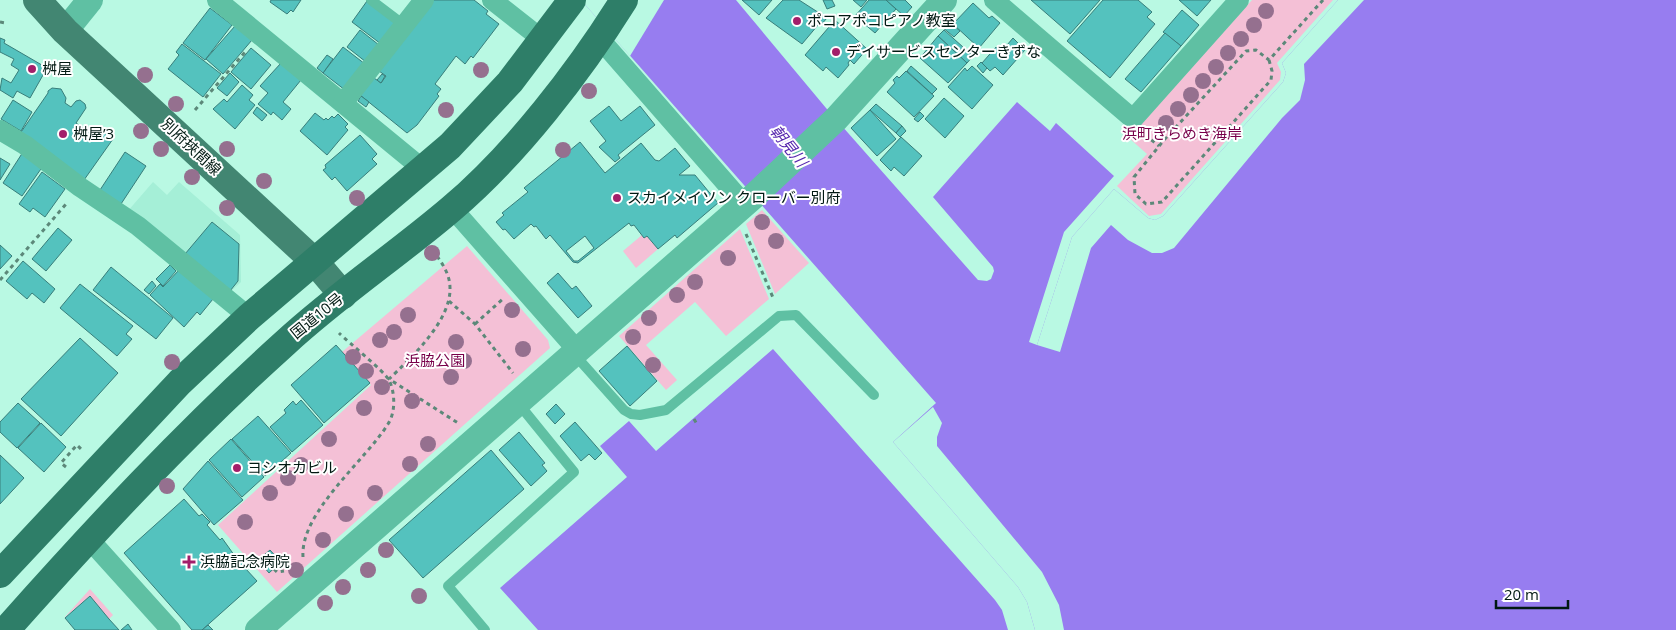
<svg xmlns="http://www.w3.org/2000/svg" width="1676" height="630" font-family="'Open Sans','Noto Sans JP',sans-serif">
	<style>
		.built { fill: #a5efd7 }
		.green { fill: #f4c0d6 }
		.water { fill: #977df0 }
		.pier { fill: #b9f9e3 }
		.building { fill: #54c2be; stroke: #387e7b; fill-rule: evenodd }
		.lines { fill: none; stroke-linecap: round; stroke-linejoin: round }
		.path { stroke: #5c8879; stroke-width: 3; stroke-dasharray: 4 4; stroke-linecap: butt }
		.service { stroke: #5fc0a3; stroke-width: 10 }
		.minor { stroke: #5fc0a3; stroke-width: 20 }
		.tertiary { stroke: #5fc0a3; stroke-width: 26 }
		.primary { stroke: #428672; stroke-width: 28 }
		.trunk { stroke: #2e7e68; stroke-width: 28 }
		.tree { fill: #95708f }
		.poi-dot { fill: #a31e6a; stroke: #fff; stroke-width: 2 }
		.labels { text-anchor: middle; stroke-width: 4; stroke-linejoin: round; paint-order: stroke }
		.poi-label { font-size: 15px; fill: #011912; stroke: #fff; text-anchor: start }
		.park-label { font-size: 15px; fill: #78004a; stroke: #fff }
		.street-label { font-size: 15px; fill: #011912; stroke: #fff }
		.water-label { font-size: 16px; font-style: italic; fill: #5626ae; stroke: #fff }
	</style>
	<rect width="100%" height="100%" fill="#b9f9e3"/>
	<polygon class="built" points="153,182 167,195 179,182 240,235 241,282 228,294 127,212"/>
	<g class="green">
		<polygon points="1252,0 1333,0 1277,63 1281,72 1280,80 1161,214 1149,216 1117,186 1147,154 1129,138"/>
		<polygon points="762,210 809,263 775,294 746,224"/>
		<polygon points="740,229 769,299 726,336 695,302 646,345 677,380 666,390 619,336"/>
		<polygon points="642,235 647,236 658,249 636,268 623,251"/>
		<polygon points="467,246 548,340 550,348 277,592 218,525 371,385 342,352"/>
		<polygon points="90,589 113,615 109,619 90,596 64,618"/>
	</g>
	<g class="water">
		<polygon points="581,0 736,0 826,108 978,280 987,281 991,279 994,271 993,267 933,197 1017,102 1050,131 1056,123 1114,176 1064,232 1029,342 1037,345 1072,237 1114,189 1148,218 1155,220 1163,216 1283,82 1286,73 1282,63 1338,0 1676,0 1676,630 1035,630 1027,602 1018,587 893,442 936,403"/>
		<polygon points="773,349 995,600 1002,610 1008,630 538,630 500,588 627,477 600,446 629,421 656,451"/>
	</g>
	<g class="pier">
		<polygon points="581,0 664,0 630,56"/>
		<polygon points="1338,0 1364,0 1304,64 1305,80 1300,100 1282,118 1174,248 1162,253 1152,253 1128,240 1111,225 1091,248 1060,352 1037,345 1072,237 1114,189 1148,218 1155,220 1163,216 1283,82 1286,73 1282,63"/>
		<polygon points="933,407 942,423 937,437 937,446 1042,572 1059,605 1064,630 1035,630 1027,602 1018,587 893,442"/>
	</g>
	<g class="building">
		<polygon points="271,0 301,0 293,12 291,10 287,14 270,2"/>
		<polygon points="432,0 474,0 488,11 486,14 499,24 473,58 471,56 465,64 456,56 435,84 441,89 437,94 439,96 417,125 407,133 360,95 374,78 381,83 386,76 379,71"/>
		<polygon points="742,0 772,0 759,15"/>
		<polygon points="783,0 799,0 827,18 820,26 818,25 802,44 766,18"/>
		<polygon points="823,0 832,0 835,6 827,9"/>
		<polygon points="853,0 867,0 861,7"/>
		<polygon points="869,0 886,0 896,9 875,33 855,16"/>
		<polygon points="886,0 905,0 912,7 904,16"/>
		<polygon points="1031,0 1100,0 1070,34"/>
		<polygon points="1103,0 1138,0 1152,12 1147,17 1155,24 1110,78 1067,41"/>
		<polygon points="1179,0 1211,0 1197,16"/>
		<polygon points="367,1 396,22 381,44 352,22"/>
		<polygon points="973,3 989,18 992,16 1000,23 979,48 953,24"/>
		<polygon points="210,8 232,25 205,60 183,43"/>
		<polygon points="1182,10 1199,25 1181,46 1163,32"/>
		<polygon points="835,20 867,49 854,64 850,60 848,63 849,65 838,78 826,67 823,71 805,55"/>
		<polygon points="948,21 960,31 954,37 942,27"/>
		<polygon points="235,26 252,40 223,74 206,59"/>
		<polygon points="360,30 379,45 366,62 347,47"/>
		<polygon points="944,30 973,56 967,63 938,36"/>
		<polygon points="1165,33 1181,46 1141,92 1125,79"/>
		<polygon points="938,36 967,63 948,83 920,58"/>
		<polygon points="0,38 5,40 4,43 47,68 30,98 17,91 13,98 0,90 2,78 11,83 19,70 11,65 14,59 0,52"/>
		<polygon points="1013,38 1025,50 1003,75 995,67 990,71 982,63 996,47 1001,52"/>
		<polygon points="182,44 221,74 203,97 168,69 179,55 176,52"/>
		<polygon points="343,47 365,64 345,90 323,73"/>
		<polygon points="251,48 271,65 251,89 231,72"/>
		<polygon points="327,55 333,59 323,73 317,68"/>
		<polygon points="981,62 987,68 983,73 977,66"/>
		<polygon points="281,63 301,80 283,102 291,109 282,120 273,112 271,115 258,104 268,93 260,86"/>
		<polygon points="911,66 937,89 932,94 907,71"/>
		<polygon points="972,66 993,85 972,109 948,87 965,68 967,71"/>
		<polygon points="906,71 934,96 914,117 887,92 895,83 893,80 897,76 899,78"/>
		<polygon points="230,73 239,82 227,96 217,88"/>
		<polygon points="382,74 385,76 381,83 377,80"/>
		<polygon points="242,85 253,95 249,100 255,105 235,129 213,109 224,99 227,102"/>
		<polygon points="52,88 61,89 66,98 65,103 71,107 76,101 80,100 85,104 86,108 76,123 89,132 92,127 96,127 113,139 84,180 19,135 48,93 48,91"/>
		<polygon points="361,96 369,102 366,107 358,101"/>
		<polygon points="944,98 964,116 945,138 925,119"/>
		<polygon points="13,100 32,112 21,131 1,119"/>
		<polygon points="876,104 902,126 896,133 870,110"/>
		<polygon points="609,106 621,121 640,106 655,125 618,155 620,158 615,162 599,147 606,141 590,121"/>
		<polygon points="257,107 267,115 262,121 253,113"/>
		<polygon points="870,110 896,139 877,156 851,128"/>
		<polygon points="920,112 924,116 918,122 914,119"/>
		<polygon points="315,113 324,120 326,118 328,120 332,116 334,118 338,114 348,124 345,127 348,130 327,155 300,131"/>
		<polygon points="902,126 906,131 900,137 896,133"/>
		<polygon points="360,135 377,154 372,159 377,164 347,191 335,177 332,180 323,170 326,168 325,165"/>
		<polygon points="901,137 922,156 904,176 894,167 891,171 880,160"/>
		<path d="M 580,142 L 605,173 L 641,143 L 655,160 L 659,161 L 675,148 L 690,166 L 679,175 L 695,175 L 718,203 L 677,238 L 675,235 L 658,249 L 647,236 L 644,238 L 634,225 L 631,226 L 629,223 L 578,263 L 573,262 L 550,235 L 546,239 L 536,226 L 534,227 L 531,224 L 514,239 L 505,229 L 503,230 L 496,222 L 504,215 L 502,213 L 528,192 L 524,188 ZM 585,236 L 594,248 L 578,261 L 574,261 L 566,251 Z"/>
		<polygon points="23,152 43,166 22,196 3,183"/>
		<polygon points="125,152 146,166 119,207 98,193"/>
		<polygon points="0,158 10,164 0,180"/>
		<polygon points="42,172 65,189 45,217 33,208 30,212 19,204"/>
		<polygon points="212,222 239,244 238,281 230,291 185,254"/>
		<polygon points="58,228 72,240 46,271 32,259"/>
		<polygon points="0,245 12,256 0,269"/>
		<polygon points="23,261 55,289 44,303 32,293 27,299 6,281"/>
		<polygon points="170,265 176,271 163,286 156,279"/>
		<polygon points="111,267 173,318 156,339 93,290"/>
		<polygon points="180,269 213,299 200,315 197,312 184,327 150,295 160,284 163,287"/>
		<polygon points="558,273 572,289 576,286 592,306 578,318 547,283"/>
		<polygon points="152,281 156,286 149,294 144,290"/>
		<polygon points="80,284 133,326 126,334 132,339 117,356 60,308"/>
		<polygon points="80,338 118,373 61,436 21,399"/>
		<polygon points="336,345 370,383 324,423 291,385"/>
		<polygon points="627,346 657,381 630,406 599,371"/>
		<polygon points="301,400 323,425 292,452 270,427 286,413 284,410 293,401 296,405"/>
		<polygon points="18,403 40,423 17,448 0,432 0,422"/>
		<polygon points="556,404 565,414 555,424 546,414"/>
		<polygon points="258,416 291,453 265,476 232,439"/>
		<polygon points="575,422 602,453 595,460 589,454 581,461 560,436"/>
		<polygon points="41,423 66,447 44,472 18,448"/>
		<polygon points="519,432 545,463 542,465 547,471 531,486 499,450"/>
		<polygon points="231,439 264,477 242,497 209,460"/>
		<polygon points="491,450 524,489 423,578 389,540"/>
		<polygon points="0,455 24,478 0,504"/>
		<polygon points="208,461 243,500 214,525 183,489"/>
		<polygon points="184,499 199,516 202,514 210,522 207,525 220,540 222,538 237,559 240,557 248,566 245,568 257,581 202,630 192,630 124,553"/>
		<polygon points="270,550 281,562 269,573 258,560"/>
		<polygon points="90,596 109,619 119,630 75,630 65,618"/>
		<polygon points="128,624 132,630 121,630"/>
		<polygon points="208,625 213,630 202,630"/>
	</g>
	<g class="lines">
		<g class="path">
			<polyline points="0,22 6,23"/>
			<polyline points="1269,60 1272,71 1271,80 1162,202 1146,204 1135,194 1134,177 1164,140 1246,51 1256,50 1269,60 1323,0"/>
			<polyline points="195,110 245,52"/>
			<polyline points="1145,135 1159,146"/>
			<polyline points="746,234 774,300"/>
			<path d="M 437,256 C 444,266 450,276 450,288 C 451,321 411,358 389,379 L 458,423"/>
			<polyline points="0,280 67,203"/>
			<polyline points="449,301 475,324 513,373"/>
			<polyline points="475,324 504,298"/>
			<polyline points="694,419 698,426"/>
			<polyline points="66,467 61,463 77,445 81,449"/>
			<path d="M 303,557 C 300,512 366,460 388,424 C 396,412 395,392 389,380 C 385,372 348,342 339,333"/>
			<polyline points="274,569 277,572 284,571"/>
		</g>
		<g class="service">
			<polyline points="371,0 404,25"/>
			<polyline points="574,354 624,410 631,414 640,415 666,410 779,316 796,315 874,395"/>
			<polyline points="485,630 448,586 574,472 518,403"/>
		</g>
		<g class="minor">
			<polyline points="217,0 424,170"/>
			<polyline points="492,0 543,40"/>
			<polyline points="994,0 1133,119 1239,0"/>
			<polyline points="599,38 744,204"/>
			<polyline points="343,103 424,0"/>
			<polyline points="0,130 25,145 80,187 138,226 249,317"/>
			<polyline points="452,208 577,350"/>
			<polyline points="88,538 171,630"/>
		</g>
		<g class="tertiary">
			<polyline points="65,31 90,0"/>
			<polyline points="258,630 754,196 836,119 944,0"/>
		</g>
		<polyline class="primary" points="37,0 65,31 315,262 343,295"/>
		<g class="trunk">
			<polyline points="0,574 180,382 249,317 450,146 510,82 572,0"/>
			<path d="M 6,630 C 94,531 186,432 285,343 C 337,295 397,255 451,209 C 516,154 579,72 624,0"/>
		</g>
	</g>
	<g class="tree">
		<circle cx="1266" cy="11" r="8"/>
		<circle cx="1254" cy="25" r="8"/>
		<circle cx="1241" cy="39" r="8"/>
		<circle cx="1228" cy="53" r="8"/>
		<circle cx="1216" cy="67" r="8"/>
		<circle cx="481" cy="70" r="8"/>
		<circle cx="145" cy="75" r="8"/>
		<circle cx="1203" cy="81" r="8"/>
		<circle cx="589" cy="91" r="8"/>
		<circle cx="1191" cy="95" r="8"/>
		<circle cx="176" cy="104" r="8"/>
		<circle cx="1178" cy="109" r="8"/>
		<circle cx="446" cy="110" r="8"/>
		<circle cx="1166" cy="123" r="8"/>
		<circle cx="141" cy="131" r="8"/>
		<circle cx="161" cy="149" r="8"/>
		<circle cx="227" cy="149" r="8"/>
		<circle cx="563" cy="150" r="8"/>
		<circle cx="192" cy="177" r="8"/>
		<circle cx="264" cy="181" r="8"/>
		<circle cx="357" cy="198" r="8"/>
		<circle cx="227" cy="208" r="8"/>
		<circle cx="762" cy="222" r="8"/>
		<circle cx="776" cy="241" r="8"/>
		<circle cx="432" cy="253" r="8"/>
		<circle cx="728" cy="258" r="8"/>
		<circle cx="695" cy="282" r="8"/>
		<circle cx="677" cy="295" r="8"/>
		<circle cx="512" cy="310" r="8"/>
		<circle cx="408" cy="315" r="8"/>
		<circle cx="649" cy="318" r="8"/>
		<circle cx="394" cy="332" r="8"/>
		<circle cx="633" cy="337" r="8"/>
		<circle cx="380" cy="340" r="8"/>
		<circle cx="456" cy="342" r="8"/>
		<circle cx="523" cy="349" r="8"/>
		<circle cx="353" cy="357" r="8"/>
		<circle cx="464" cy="361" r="8"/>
		<circle cx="172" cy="362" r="8"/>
		<circle cx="653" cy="365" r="8"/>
		<circle cx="366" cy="371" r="8"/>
		<circle cx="451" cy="377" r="8"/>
		<circle cx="382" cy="387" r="8"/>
		<circle cx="412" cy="401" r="8"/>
		<circle cx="364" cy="408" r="8"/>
		<circle cx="329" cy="439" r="8"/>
		<circle cx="428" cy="444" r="8"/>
		<circle cx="410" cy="464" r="8"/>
		<circle cx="301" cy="465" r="8"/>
		<circle cx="288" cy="478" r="8"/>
		<circle cx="167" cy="486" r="8"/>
		<circle cx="270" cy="493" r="8"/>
		<circle cx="375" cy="493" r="8"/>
		<circle cx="346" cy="514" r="8"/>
		<circle cx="245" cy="522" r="8"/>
		<circle cx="323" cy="540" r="8"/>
		<circle cx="386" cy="550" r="8"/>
		<circle cx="296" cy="570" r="8"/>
		<circle cx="368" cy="570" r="8"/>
		<circle cx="343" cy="587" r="8"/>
		<circle cx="419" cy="596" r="8"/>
		<circle cx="325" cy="603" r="8"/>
	</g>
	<g class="poi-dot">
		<circle cx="797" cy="21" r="5"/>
		<circle cx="836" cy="52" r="5"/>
		<circle cx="32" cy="69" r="5"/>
		<circle cx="63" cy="134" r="5"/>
		<circle cx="617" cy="198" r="5"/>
		<circle cx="237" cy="468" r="5"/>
		<path d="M186.5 554.5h5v5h5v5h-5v5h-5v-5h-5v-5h5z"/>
	</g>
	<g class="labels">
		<g class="poi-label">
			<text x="807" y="26">ポコアポコピアノ教室</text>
			<text x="846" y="57">デイサービスセンターきずな</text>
			<text x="42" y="74">桝屋</text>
			<text x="73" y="139">桝屋’3</text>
			<text x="627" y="203">スカイメイソン クローバー別府</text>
			<text x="247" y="473">ヨシオカビル</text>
			<text x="200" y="567">浜脇記念病院</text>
		</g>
		<g class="park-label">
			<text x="1182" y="139">浜町きらめき海岸</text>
			<text x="435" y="366">浜脇公園</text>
		</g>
		<g class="street-label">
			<text transform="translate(191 147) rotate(43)" y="5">別府挾間線</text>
			<text transform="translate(317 316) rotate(-39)" y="5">国道10号</text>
		</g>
		<g class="water-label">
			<text transform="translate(789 146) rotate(51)" y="6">朝見川</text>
		</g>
	</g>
	<path d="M1496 600v8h72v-8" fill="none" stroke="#011912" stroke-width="2.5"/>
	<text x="1504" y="600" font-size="15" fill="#011912" stroke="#ffffff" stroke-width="4" paint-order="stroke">20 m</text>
</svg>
